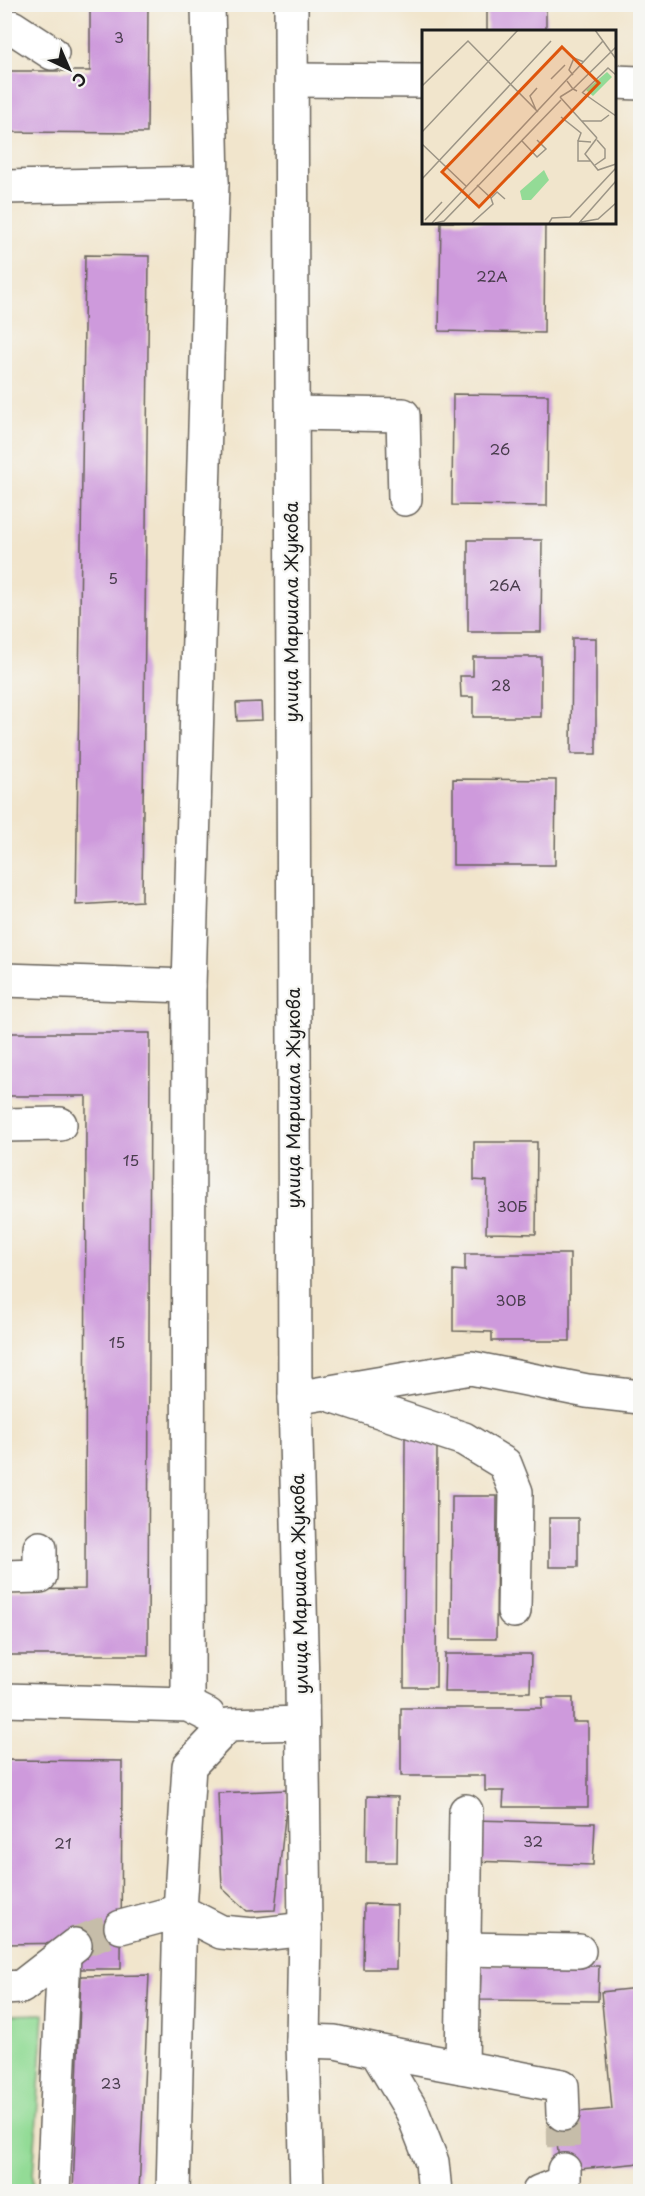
<svg xmlns="http://www.w3.org/2000/svg" width="645" height="2196" font-family="'Playpen Sans',sans-serif">
	<style>
		.green { fill: #93db96; stroke: #587c59; stroke-width: 1.5 }
		.building { fill: #ce9adc }
		.lines { fill: none; stroke-linecap: round; stroke-linejoin: round }
		.minor-tunnel { stroke: #c6bda9; stroke-width: 33; stroke-dasharray: 33 16; stroke-linecap: butt }
		.minor-casing { stroke: #67625a; stroke-width: 36 }
		.minor { stroke: #fff; stroke-width: 33 }
		.labels { text-anchor: middle; stroke-width: 4.5; stroke-linejoin: round; paint-order: stroke }
		.number-label { font-size: 15px; fill: #483c4c }
		.street-label { font-size: 18px; fill: #1c1c1c; stroke: #f6f6f2 }
		.inset-road { fill: none; stroke: #9c9586; stroke-width: 1.5 }
		.view { fill: #de560d; fill-opacity: 0.15; stroke: #de560d; stroke-width: 3 }
		.inset-edge { fill: none; stroke: #1c1c1c; stroke-width: 3 }
	</style>
	<rect width="100%" height="100%" fill="#f6f6f2"/>
	<filter id="ink" filterUnits="userSpaceOnUse"><feTurbulence type="fractalNoise" baseFrequency=".0167" numOctaves="2"/><feDisplacementMap in="SourceGraphic" scale="12" xChannelSelector="R" yChannelSelector="G"/><feConvolveMatrix kernelMatrix="1 2 1 2 8 2 1 2 1" color-interpolation-filters="sRGB"/></filter>
	<filter id="wash" filterUnits="userSpaceOnUse"><feTurbulence type="fractalNoise" baseFrequency=".008" numOctaves="4" result="noise"/><feDisplacementMap in="SourceGraphic" scale="24" xChannelSelector="R" yChannelSelector="G"/><feGaussianBlur stdDeviation="1.35" result="paint"/><feColorMatrix in="noise" values="0 0 0 0 0 0 0 0 0 0 0 0 0 0 0 0 0 1.4 0 .05"/><feComposite in="paint" operator="in"/></filter>
	<g filter="url(#wash)">
		<rect width="100%" height="100%" fill="#f1e5cc"/>
		<polygon class="green" points="44,2014 32,2191 5,2191 5,2015"/>
		<g id="blocks">
			<g class="building">
				<polygon points="90,4 148,4 147,133 4,132 4,71 90,71"/>
				<rect x="487" y="4" width="59" height="28"/>
				<polygon points="441,222 545,222 544,333 439,331"/>
				<polygon points="85,255 149,256 142,901 76,905"/>
				<polygon points="453,394 548,395 547,506 452,505"/>
				<polygon points="468,540 542,540 541,632 468,632"/>
				<polygon points="572,638 596,638 596,754 571,754"/>
				<polygon points="473,657 541,657 541,717 473,717 473,697 461,697 460,676 473,676"/>
				<polygon points="261,702 262,720 237,721 236,703"/>
				<polygon points="453,779 556,780 555,865 453,865"/>
				<polygon points="4,1033 150,1033 148,1655 4,1655 4,1590 85,1589 86,1096 4,1096"/>
				<polygon points="474,1142 537,1142 536,1234 486,1233 487,1181 474,1180"/>
				<polygon points="465,1254 570,1254 570,1341 492,1341 492,1332 453,1331 453,1270 465,1271"/>
				<polygon points="405,1434 437,1445 436,1687 404,1687"/>
				<polygon points="452,1496 497,1496 496,1639 451,1639"/>
				<rect x="549" y="1518" width="29" height="49"/>
				<polygon points="445,1654 531,1654 530,1692 444,1692"/>
				<polygon points="542,1698 573,1698 573,1722 588,1722 588,1807 503,1807 504,1791 485,1791 485,1776 401,1776 401,1708 542,1708"/>
				<polygon points="4,1760 122,1761 121,1969 76,1969 76,1943 4,1944"/>
				<polygon points="288,1790 275,1910 247,1911 222,1888 218,1793"/>
				<polygon points="367,1796 398,1797 397,1862 366,1862"/>
				<polygon points="472,1820 595,1823 593,1865 471,1861"/>
				<polygon points="364,1904 397,1905 396,1969 363,1969"/>
				<polygon points="481,1965 599,1966 598,2001 480,2000"/>
				<polygon points="149,1975 139,2192 73,2192 81,1976"/>
				<polygon points="638,1988 640,2016 640,2163 560,2171 554,2114 612,2109 601,1992"/>
			</g>
		</g>
	</g>
	<g filter="url(#ink)">
		<use href="#blocks" fill-opacity="0" stroke="#67625a" stroke-width="1.5"/>
		<g class="lines">
			<g class="minor-tunnel">
				<polyline points="76,1943 121,1927"/>
				<polyline points="563,2114 564,2170"/>
			</g>
			<defs>
				<g id="minor">
					<polyline points="291,4 295,1398 302,1685 305,1929 303,2041 307,2192"/>
					<polyline points="4,28 12,27 52,53"/>
					<polyline points="292,80 423,81"/>
					<polyline points="614,82 640,83"/>
					<polyline points="4,187 212,183"/>
					<polyline points="292,413 403,415 405,499"/>
					<polyline points="4,980 189,986"/>
					<polyline points="4,1125 60,1124"/>
					<polyline points="331,1395 464,1439 505,1464 516,1492 514,1611"/>
					<polyline points="295,1398 471,1368 587,1391 640,1397"/>
					<polyline points="4,1577 40,1576 40,1548"/>
					<polyline points="4,1700 188,1705 208,1715"/>
					<polyline points="188,1705 189,986 212,183 208,4"/>
					<polyline points="302,1723 228,1725 189,1766 180,1911 221,1932 253,1935 305,1929"/>
					<polyline points="121,1927 180,1911 173,2192"/>
					<polyline points="464,1949 579,1951"/>
					<polyline points="4,1988 21,1987 75,1945"/>
					<polyline points="303,2041 335,2042 376,2051 412,2111 432,2162 435,2192"/>
					<polyline points="376,2051 562,2086 563,2114"/>
					<polyline points="462,2067 466,1811"/>
					<polyline points="53,2192 64,1954"/>
					<polyline points="539,2192 564,2182 564,2170"/>
				</g>
			</defs>
			<use href="#minor" class="minor-casing"/>
			<use href="#minor" class="minor"/>
		</g>
	</g>
	<g class="labels">
		<g class="number-label">
			<text x="119" y="43">3</text>
			<text x="492" y="282">22А</text>
			<text x="500" y="455">26</text>
			<text x="113" y="584">5</text>
			<text x="505" y="591">26А</text>
			<text x="501" y="691">28</text>
			<text x="131" y="1166">15</text>
			<text x="512" y="1212">30Б</text>
			<text x="511" y="1306">30В</text>
			<text x="117" y="1348">15</text>
			<text x="533" y="1847">32</text>
			<text x="63" y="1849">21</text>
			<text x="111" y="2089">23</text>
		</g>
		<g class="street-label">
			<text transform="translate(292 612) rotate(-90)" y="6">улица Маршала Жукова</text>
			<text transform="translate(294 1098) rotate(-90)" y="6">улица Маршала Жукова</text>
			<text transform="translate(300 1584) rotate(-91)" y="6">улица Маршала Жукова</text>
		</g>
	</g>
	<g transform="translate(422 30)">
		<rect width="194" height="194" fill="#f1e5cc"/>
		<path d="M 185,42 L 190,47 L 171,66 L 164,60 ZM 122,140 L 127,150 L 109,170 L 100,170 L 98,161 Z" fill="#93db96"/>
		<path class="inset-road" d="M 173,0 L 194,29M 151,45 L 147,40 L 152,28 L 162,32M 129,49 L 143,35M 0,56 L 46,11 L 116,82M 155,61 L 151,59 L 194,17M 160,63 L 186,38 L 194,45M 161,63 L 194,86M 138,67 L 175,108M 138,67 L 151,59 L 145,51M 114,80 L 108,66 L 115,58M 139,87 L 159,103 L 156,111M 160,91 L 179,91 L 187,85M 0,102 L 96,0M 175,108 L 163,124 L 176,140 L 194,134M 100,111 L 115,127 L 124,119 L 115,110M 0,114 L 44,156M 169,131 L 156,131 L 156,111 L 169,112M 173,135 L 183,128 L 183,119 L 175,110M 0,149 L 129,11M 55,155 L 69,168 L 75,162 L 83,169M 3,190 L 20,172M 159,192 L 176,189 L 194,173M 10,193 L 181,11M 13,193 L 22,191 L 139,70M 50,193 L 71,174 L 69,168M 127,193 L 130,188 L 148,187 L 194,138M 157,193 L 194,151"/>
		<path class="view" d="M 140,17 L 177,53 L 57,177 L 20,142 Z"/>
		<rect width="194" height="194" class="inset-edge"/>
	</g>
	<rect width="645" height="2196" fill="none" stroke="#f6f6f2" stroke-width="24"/>
	<g transform="translate(69 69) rotate(136)" stroke="#f6f6f2" stroke-width="4.5" paint-order="stroke">
	<path d="M0-4.5L10 22L0 15L-10 22Z" fill="#1c1c1c"/>
	<text y="-9" font-size="16" font-weight="bold" text-anchor="middle" fill="#1c1c1c">С</text>
	</g>
</svg>
